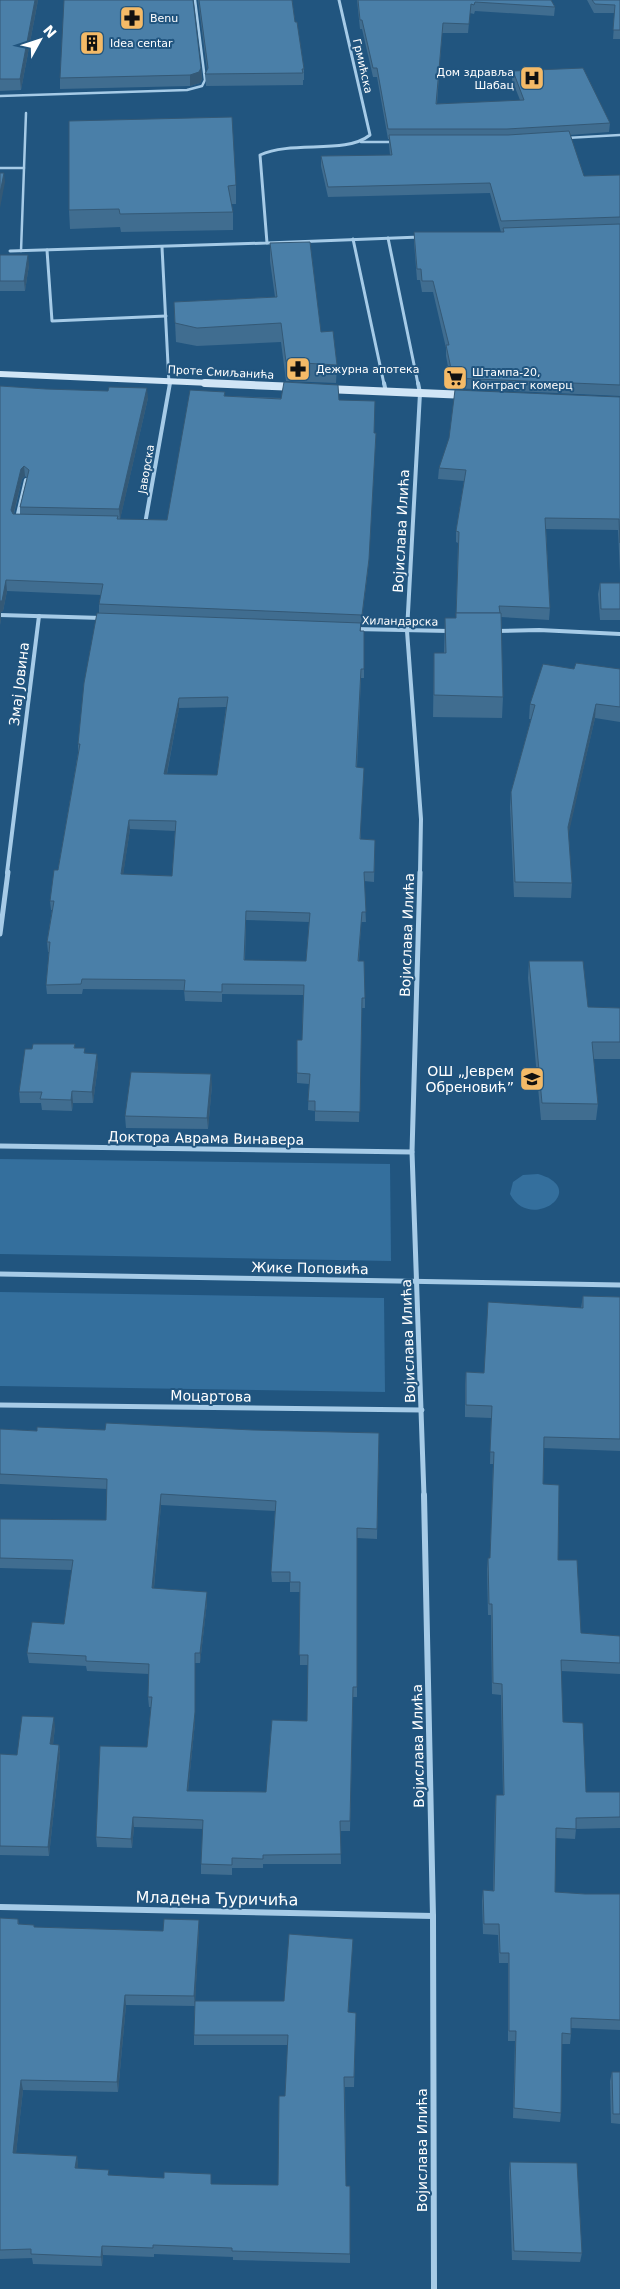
<svg xmlns="http://www.w3.org/2000/svg" width="620" height="2289" font-family="'DejaVu Sans',sans-serif">
	<style>
		.green { fill: #346f9d }
		.lines { fill: none; stroke-linecap: round; stroke-linejoin: round }
		.lane { stroke: #a6cbe7; stroke-width: 2.5 }
		.street-far3 { stroke: #a6cbe7; stroke-width: 3 }
		.street-far2 { stroke: #a6cbe7; stroke-width: 4 }
		.street-far1 { stroke: #a6cbe7; stroke-width: 5 }
		.street { stroke: #a6cbe7; stroke-width: 6 }
		.secondary-far1 { stroke: #d0e5f6; stroke-width: 6 }
		.secondary { stroke: #d0e5f6; stroke-width: 8 }
		.wall { fill: #406d90; fill-rule: evenodd }
		.shaded-wall { fill: #345976 }
		.building { fill: #4a7fa8; stroke: #345976; fill-rule: evenodd }
		.labels { text-anchor: middle; stroke-width: 4; stroke-linejoin: round; paint-order: stroke }
		.far-poi-label { font-size: 11px; fill: #fff; stroke: #21557f; text-anchor: start }
		.far-street-label { font-size: 11px; fill: #fff; stroke: #21557f }
		.street-label { font-size: 14px; fill: #fff; stroke: #21557f }
		.poi-label { font-size: 14px; fill: #fff; stroke: #21557f; text-anchor: end }
		.near-street-label { font-size: 16px; fill: #fff; stroke: #21557f }
	</style>
	<rect width="100%" height="100%" fill="#21557f"/>
	<g class="green">
		<polygon points="0,1159 390,1164 391,1261 0,1254"/>
		<path d="M 538,1174 C 591,1189 530,1233 510,1194 L 513,1182 L 523,1175 Z"/>
		<polygon points="0,1292 384,1298 385,1392 0,1386"/>
	</g>
	<g class="lines">
		<g class="lane">
			<polyline points="0,96 187,90 202,86 205,80 195,0"/>
			<polyline points="566,138 620,135"/>
			<polyline points="361,142 392,142"/>
			<polyline points="0,168 24,168"/>
			<polyline points="21,251 26,113"/>
		</g>
		<g class="street-far3">
			<polyline points="388,238 418,384"/>
			<polyline points="353,239 384,384"/>
			<polyline points="267,243 420,237"/>
			<polyline points="162,247 169,384"/>
			<polyline points="47,250 52,321 166,316"/>
			<path d="M 10,251 L 267,243 L 260,155 C 293,140 345,155 370,135 L 339,0"/>
		</g>
		<g class="street-far2">
			<polyline points="384,383 386,392"/>
			<polyline points="418,383 420,393 407,631 421,819 420,873"/>
			<polyline points="17,518 26,480"/>
			<polyline points="142,524 145,524 170,383"/>
			<polyline points="0,615 102,618"/>
			<polyline points="355,629 449,631"/>
			<polyline points="495,631 539,630 620,634"/>
			<polyline points="7,873 39,616"/>
		</g>
		<g class="street-far1">
			<polyline points="420,872 412,1152 424,1496"/>
			<polyline points="0,934 8,872"/>
			<polyline points="0,1146 412,1152"/>
			<polyline points="0,1274 620,1285"/>
			<polyline points="0,1405 422,1410"/>
		</g>
		<g class="street">
			<polyline points="424,1495 433,1916 434,2289"/>
			<polyline points="0,1907 433,1916"/>
		</g>
		<polyline class="secondary-far1" points="0,374 234,384"/>
		<g class="secondary">
			<polyline points="205,383 297,387"/>
			<polyline points="326,389 467,395"/>
		</g>
	</g>
	<g class="wall">
		<polygon points="0,0 38,0 21,90 0,91"/>
		<polygon points="198,0 292,0 295,22 304,69 304,80 303,80 303,85 206,86 205,74 207,70"/>
		<polygon points="357,0 551,0 555,7 554,16 475,11 474,14 470,13 468,33 442,33 437,104 520,100 512,80 513,71 610,123 609,132 570,135 584,176 620,175 620,396 452,388 446,356 446,348 433,292 422,292 420,280 417,280 414,242 414,232 501,232 490,193 328,197 321,166 321,156 390,155 389,145 389,139 388,139 377,77 373,77 362,29 360,29"/>
		<polygon points="587,0 620,0 620,39 613,39 615,13 594,13"/>
		<polygon points="201,68 202,79 200,83 190,86 60,89 60,78"/>
		<polygon points="69,121 236,185 236,204 231,204 233,212 233,230 121,232 120,227 70,229 69,210"/>
		<polygon points="270,243 321,332 337,365 336,383 286,381 281,342 197,346 176,342 174,302 275,297 270,261"/>
		<polygon points="0,255 29,265 25,291 0,291"/>
		<path d="M 0,386 L 148,398 L 120,519 L 167,520 L 225,392 L 225,396 L 339,400 L 374,433 L 376,433 L 368,570 L 361,625 L 361,631 L 364,631 L 364,678 L 361,678 L 357,767 L 361,839 L 375,840 L 374,882 L 364,881 L 366,922 L 361,922 L 359,961 L 365,998 L 365,1008 L 362,1008 L 359,1122 L 315,1121 L 315,1111 L 308,1110 L 309,1084 L 297,1083 L 297,1040 L 302,1040 L 303,995 L 222,994 L 222,1002 L 185,1001 L 184,990 L 83,989 L 82,994 L 47,994 L 46,985 L 49,952 L 48,952 L 47,942 L 52,910 L 51,910 L 50,901 L 58,870 L 78,753 L 78,744 L 99,613 L 99,604 L 101,595 L 7,591 L 3,611 L 1,612 L 1,619 L 0,625 ZM 25,476 L 27,478 L 20,507 L 20,514 L 14,514 L 22,479 ZM 226,707 L 217,775 L 167,774 L 179,708 ZM 130,829 L 175,831 L 172,876 L 123,874 ZM 246,920 L 309,922 L 306,961 L 245,960 Z"/>
		<polygon points="620,397 620,573 618,530 546,529 550,608 549,620 501,617 503,697 502,718 433,717 434,653 444,653 445,618 456,618 458,543 456,542 456,531 464,481 438,479 439,468"/>
		<polygon points="600,583 620,583 620,620 600,620 598,594"/>
		<polygon points="574,669 620,669 620,722 595,718 568,834 572,883 571,898 514,897 510,807 511,792 531,719 529,719 530,704"/>
		<polygon points="529,961 588,1007 620,1008 620,1059 593,1059 598,1104 596,1120 541,1120 528,978"/>
		<polygon points="75,1044 75,1048 85,1053 98,1065 93,1103 73,1103 72,1111 42,1110 41,1103 20,1103 19,1092 32,1049"/>
		<polygon points="212,1085 208,1129 126,1128 125,1116"/>
		<polygon points="583,1296 620,1297 620,1451 544,1448 543,1484 558,1560 581,1633 620,1636 620,1674 561,1671 563,1722 586,1792 620,1792 620,1828 576,1829 575,1839 556,1838 555,1892 585,1894 620,1894 620,2030 571,2028 571,2034 570,2044 562,2044 561,2113 560,2122 513,2118 515,2041 508,2041 508,1963 499,1963 498,1935 483,1934 482,1901 483,1890 493,1891 495,1805 496,1795 503,1795 501,1695 492,1694 491,1615 488,1615 487,1569 488,1558 490,1558 493,1464 490,1464 491,1418 465,1417 465,1384 466,1372 483,1373 581,1308"/>
		<path d="M 0,1429 L 37,1431 L 253,1430 L 379,1433 L 377,1539 L 357,1538 L 357,1697 L 353,1697 L 350,1831 L 340,1831 L 341,1864 L 263,1864 L 263,1868 L 232,1868 L 232,1875 L 201,1874 L 201,1864 L 203,1829 L 134,1827 L 132,1848 L 97,1847 L 96,1837 L 147,1747 L 151,1707 L 149,1707 L 148,1697 L 149,1674 L 87,1671 L 86,1666 L 29,1663 L 27,1653 L 64,1624 L 72,1570 L 0,1568 L 0,1519 L 106,1520 L 107,1489 L 0,1484 ZM 161,1505 L 275,1511 L 271,1572 L 272,1582 L 290,1582 L 290,1592 L 300,1592 L 300,1665 L 308,1665 L 307,1721 L 266,1792 L 188,1791 L 195,1722 L 195,1663 L 200,1663 L 207,1602 L 154,1588 Z"/>
		<polygon points="55,1727 53,1744 59,1745 60,1754 49,1856 0,1855 0,1754 17,1755"/>
		<path d="M 0,1918 L 18,1919 L 19,1924 L 35,1927 L 163,1931 L 199,1920 L 199,1930 L 195,2001 L 284,2001 L 352,1949 L 348,2012 L 356,2013 L 354,2087 L 345,2087 L 346,2186 L 350,2254 L 350,2263 L 233,2260 L 233,2257 L 154,2254 L 154,2257 L 103,2255 L 102,2266 L 33,2264 L 32,2258 L 0,2259 ZM 126,2005 L 195,2006 L 194,2035 L 194,2045 L 288,2045 L 285,2096 L 278,2185 L 212,2184 L 110,2175 L 78,2168 L 77,2156 L 16,2153 L 23,2090 L 118,2092 Z"/>
		<polygon points="612,2072 620,2072 620,2124 611,2123 610,2081"/>
		<polygon points="510,2162 582,2253 580,2262 512,2260 509,2171"/>
	</g>
	<g class="shaded-wall">
		<polygon points="35,0 38,0 21,90 20,79"/>
		<polygon points="201,68 202,79 200,83 190,86 190,75"/>
		<polygon points="4,173 5,182 0,208 0,193"/>
		<polygon points="28,255 29,265 25,291 24,281"/>
		<polygon points="147,388 148,398 120,520 119,509"/>
		<polygon points="376,433 368,570 361,625 362,615"/>
		<polygon points="24,466 25,476 22,479 12,520 11,510 21,469"/>
		<polygon points="6,580 7,591 3,611 1,612 1,619 0,625 0,601"/>
		<polygon points="179,698 179,708 165,783 164,774"/>
		<polygon points="596,704 595,718 567,841 568,827"/>
		<polygon points="129,820 130,829 122,883 121,874"/>
		<polygon points="97,1054 98,1065 93,1103 92,1092"/>
		<polygon points="211,1074 212,1085 208,1129 207,1118"/>
		<polygon points="72,1091 73,1103 72,1111 71,1100"/>
		<polygon points="161,1494 161,1505 153,1598 152,1588"/>
		<polygon points="207,1592 207,1602 200,1663 200,1653"/>
		<polygon points="195,1653 195,1722 187,1801 187,1791"/>
		<polygon points="54,1717 55,1727 52,1754 50,1744"/>
		<polygon points="59,1745 60,1754 49,1856 48,1847"/>
		<polygon points="133,1817 134,1827 132,1848 131,1839"/>
		<polygon points="199,1920 199,1930 195,2006 194,1996"/>
		<polygon points="125,1995 126,2005 118,2092 117,2082"/>
		<polygon points="21,2080 23,2090 15,2163 13,2153"/>
		<polygon points="77,2156 78,2166 77,2178 75,2168"/>
		<polygon points="102,2246 103,2255 102,2266 101,2257"/>
	</g>
	<g class="building">
		<polygon points="0,0 35,0 20,79 0,79"/>
		<polygon points="64,0 193,0 201,68 199,72 190,75 60,78"/>
		<polygon points="199,0 292,0 295,22 297,22 304,69 302,69 303,73 205,74 208,68"/>
		<polygon points="358,0 551,0 555,7 475,2 474,5 471,4 469,24 443,23 436,104 524,100 513,71 583,68 610,123 507,129 388,129 377,68 373,68 362,20 360,20"/>
		<polygon points="592,0 620,0 620,30 613,30 615,5 595,4"/>
		<polygon points="232,117 236,185 228,186 233,212 120,214 119,209 69,210 69,121"/>
		<polygon points="569,131 584,176 620,175 620,217 501,221 490,183 328,187 321,156 392,155 389,135 508,135"/>
		<polygon points="0,173 4,173 0,193"/>
		<polygon points="620,224 620,385 453,378 446,345 449,345 433,281 422,281 421,269 417,269 414,232 504,232 503,228"/>
		<polygon points="310,242 321,332 333,331 337,365 286,362 281,323 197,328 175,323 174,302 277,297 270,243"/>
		<polygon points="0,255 28,255 24,281 0,281"/>
		<polygon points="284,382 338,385 339,400 375,401 374,433 376,433 369,559 362,615 99,604 103,584 6,580 2,601 0,601 0,386 46,389 108,391 109,387 147,388 119,509 20,507 29,470 24,466 21,469 11,510 13,514 118,516 117,519 167,520 190,390 225,392 224,396 281,399"/>
		<polygon points="455,390 620,397 620,543 619,519 545,518 550,608 499,606 500,613 456,613 456,616 459,532 456,531 466,470 439,468 449,438"/>
		<polygon points="600,583 620,583 620,609 601,609"/>
		<path d="M 97,613 L 361,623 L 360,631 L 364,631 L 364,669 L 361,669 L 356,767 L 364,768 L 360,839 L 375,840 L 374,872 L 364,872 L 366,912 L 362,912 L 358,961 L 364,961 L 365,998 L 362,998 L 360,1112 L 315,1111 L 315,1101 L 308,1101 L 310,1074 L 297,1073 L 297,1040 L 302,1040 L 304,985 L 222,984 L 222,992 L 184,991 L 185,980 L 82,979 L 81,984 L 46,985 L 50,942 L 47,942 L 54,901 L 50,901 L 54,870 L 58,870 L 80,744 L 78,744 L 84,683 ZM 228,697 L 217,775 L 164,774 L 179,698 ZM 129,820 L 176,821 L 172,876 L 121,874 ZM 246,911 L 310,913 L 306,961 L 244,960 Z"/>
		<polygon points="456,613 501,613 503,697 434,695 434,653 446,653 445,618 456,618"/>
		<polygon points="576,663 620,669 620,707 596,704 568,827 572,883 515,882 511,792 535,705 530,704 543,664 574,669"/>
		<polygon points="529,961 583,961 588,1007 620,1008 620,1042 592,1042 598,1104 542,1103"/>
		<polygon points="33,1044 75,1044 74,1048 85,1048 84,1053 97,1054 92,1092 72,1091 71,1100 40,1099 42,1092 19,1092 25,1049 32,1049"/>
		<polygon points="131,1072 211,1074 207,1118 125,1116"/>
		<polygon points="583,1296 620,1297 620,1439 544,1437 543,1484 559,1485 558,1560 577,1560 581,1633 620,1636 620,1663 561,1660 563,1722 583,1723 586,1792 620,1792 620,1817 576,1818 576,1829 556,1828 555,1892 585,1894 620,1894 620,2020 571,2018 571,2034 562,2033 561,2113 514,2108 516,2031 509,2031 509,1953 500,1953 499,1924 484,1924 483,1890 494,1891 496,1795 504,1795 502,1684 493,1683 492,1604 489,1604 488,1558 490,1558 494,1452 490,1452 492,1406 466,1405 466,1372 484,1373 488,1302 583,1308"/>
		<path d="M 106,1423 L 253,1430 L 379,1433 L 377,1529 L 357,1528 L 357,1687 L 353,1687 L 350,1821 L 340,1821 L 341,1854 L 263,1855 L 263,1859 L 232,1858 L 232,1865 L 201,1864 L 203,1820 L 133,1817 L 131,1839 L 96,1837 L 100,1746 L 147,1747 L 152,1697 L 148,1697 L 149,1664 L 86,1661 L 86,1656 L 27,1653 L 32,1622 L 64,1624 L 73,1560 L 0,1558 L 0,1519 L 106,1520 L 107,1479 L 0,1474 L 0,1429 L 37,1431 L 37,1427 L 105,1430 ZM 161,1494 L 276,1501 L 271,1572 L 290,1572 L 290,1582 L 300,1582 L 299,1655 L 308,1655 L 307,1721 L 272,1720 L 266,1792 L 187,1791 L 195,1712 L 195,1653 L 200,1653 L 207,1592 L 152,1588 Z"/>
		<polygon points="22,1716 54,1717 50,1744 59,1745 48,1847 0,1846 0,1754 17,1755"/>
		<polygon points="0,1918 18,1919 18,1924 34,1925 34,1927 163,1931 164,1919 199,1920 194,1996 125,1995 117,2082 21,2080 13,2153 77,2156 75,2168 109,2170 108,2175 164,2178 164,2172 211,2174 211,2184 278,2185 279,2096 285,2096 288,2035 194,2035 195,2001 284,2001 289,1934 353,1939 348,2012 356,2013 354,2077 344,2077 346,2186 350,2186 350,2254 232,2251 232,2248 153,2245 153,2248 102,2246 101,2257 31,2254 31,2249 0,2250"/>
		<polygon points="612,2072 620,2072 620,2114 613,2114"/>
		<polygon points="510,2162 577,2163 582,2253 514,2251"/>
	</g>
	<defs>
		<symbol id="pharmacy-square" viewBox="-11 -11 22 22"><rect x="-9" y="-9" width="18" height="18" rx="4" fill="#f4ba67" stroke="#21557f"/><path d="M-2-6h4v4h4v4h-4v4h-4v-4h-4v-4h4Z" fill="#111"/></symbol>
		<symbol id="building-square" viewBox="-11 -11 22 22"><rect x="-9" y="-9" width="18" height="18" rx="4" fill="#f4ba67" stroke="#21557f"/><path d="M-4-6H4V6H1V3H-1V6H-4ZM-2.5-4.3h1.7v1.8h-1.7ZM.8-4.3h1.7v1.8H.8ZM-2.5-1h1.7V.8h-1.7ZM.8-1h1.7V.8H.8Z" fill="#111"/></symbol>
		<symbol id="hospital-square" viewBox="-11 -11 22 22"><rect x="-9" y="-9" width="18" height="18" rx="4" fill="#f4ba67" stroke="#21557f"/><path d="M-5-5h3v3.5h4V-5h3V5h-3V1.5h-4V5h-3Z" fill="#111"/></symbol>
		<symbol id="supermarket-square" viewBox="-11 -11 22 22"><rect x="-9" y="-9" width="18" height="18" rx="4" fill="#f4ba67" stroke="#21557f"/><path d="M-6-5.5h2.5l.6 2H6L4.5 2H-2.5L-4.4-4H-6ZM-1.5 3.2a1.3 1.3 0 1 0 .1 0ZM3 3.2a1.3 1.3 0 1 0 .1 0Z" fill="#111"/></symbol>
		<symbol id="school-square" viewBox="-11 -11 22 22"><rect x="-9" y="-9" width="18" height="18" rx="4" fill="#f4ba67" stroke="#21557f"/><path d="M0-5L7-2L0 1L-7-2ZM-4 1L0 2.5L4 1V4Q0 6-4 4Z" fill="#111"/></symbol>
	</defs>
	<g fill-rule="evenodd">
		<use href="#pharmacy-square" x="118" y="4" width="28" height="28"/>
		<use href="#building-square" x="78" y="29" width="28" height="28"/>
		<use href="#hospital-square" x="518" y="64" width="28" height="28"/>
		<use href="#pharmacy-square" x="284" y="355" width="28" height="28"/>
		<use href="#supermarket-square" x="441" y="364" width="28" height="28"/>
		<use href="#school-square" x="518" y="1065" width="28" height="28"/>
	</g>
	<g class="labels">
		<g class="far-poi-label">
			<text x="150" y="22">Benu</text>
			<text x="110" y="47">Idea centar</text>
			<text x="514" y="76" text-anchor="end">Дом здравља<tspan x="514" dy="13">Шабац</tspan></text>
			<text x="316" y="373">Дежурна апотека</text>
			<text x="472" y="376">Штампа-20,<tspan x="472" dy="13">Контраст комерц</tspan></text>
		</g>
		<g class="far-street-label">
			<text transform="translate(363 66) rotate(77)" y="4">Грмићска</text>
			<text transform="translate(221 372) rotate(3)" y="4">Проте Смиљанића</text>
			<text transform="translate(146 469) rotate(-80)" y="4">Јаворска</text>
			<text transform="translate(400 621) rotate(1)" y="4">Хиландарска</text>
		</g>
		<g class="street-label">
			<text transform="translate(401 531) rotate(-87)" y="5">Војислава Илића</text>
			<text transform="translate(19 684) rotate(-83)" y="5">Змај Јовина</text>
			<text transform="translate(407 935) rotate(-88)" y="5">Војислава Илића</text>
			<text transform="translate(206 1138) rotate(1)" y="5">Доктора Аврама Винавера</text>
			<text transform="translate(310 1268) rotate(1)" y="5">Жике Поповића</text>
			<text transform="translate(408 1341) rotate(-92)" y="5">Војислава Илића</text>
			<text transform="translate(211 1396) rotate(1)" y="5">Моцартова</text>
			<text transform="translate(418 1746) rotate(-91)" y="5">Војислава Илића</text>
			<text transform="translate(422 2150) rotate(-90)" y="5">Војислава Илића</text>
		</g>
		<g class="poi-label">
			<text x="514" y="1076">ОШ „Јеврем<tspan x="514" dy="16">Обреновић”</tspan></text>
		</g>
		<g class="near-street-label">
			<text transform="translate(217 1898) rotate(1)" y="6">Младена Ђуричића</text>
		</g>
	</g>
	<g transform="translate(40 40) rotate(50)" stroke="#21557f" stroke-width="4" paint-order="stroke">
	<path d="M0-4L9 19L0 12L-9 19Z" fill="#ffffff"/>
	<text y="-8" font-size="14" font-weight="bold" text-anchor="middle" fill="#ffffff">N</text>
	</g>
</svg>
